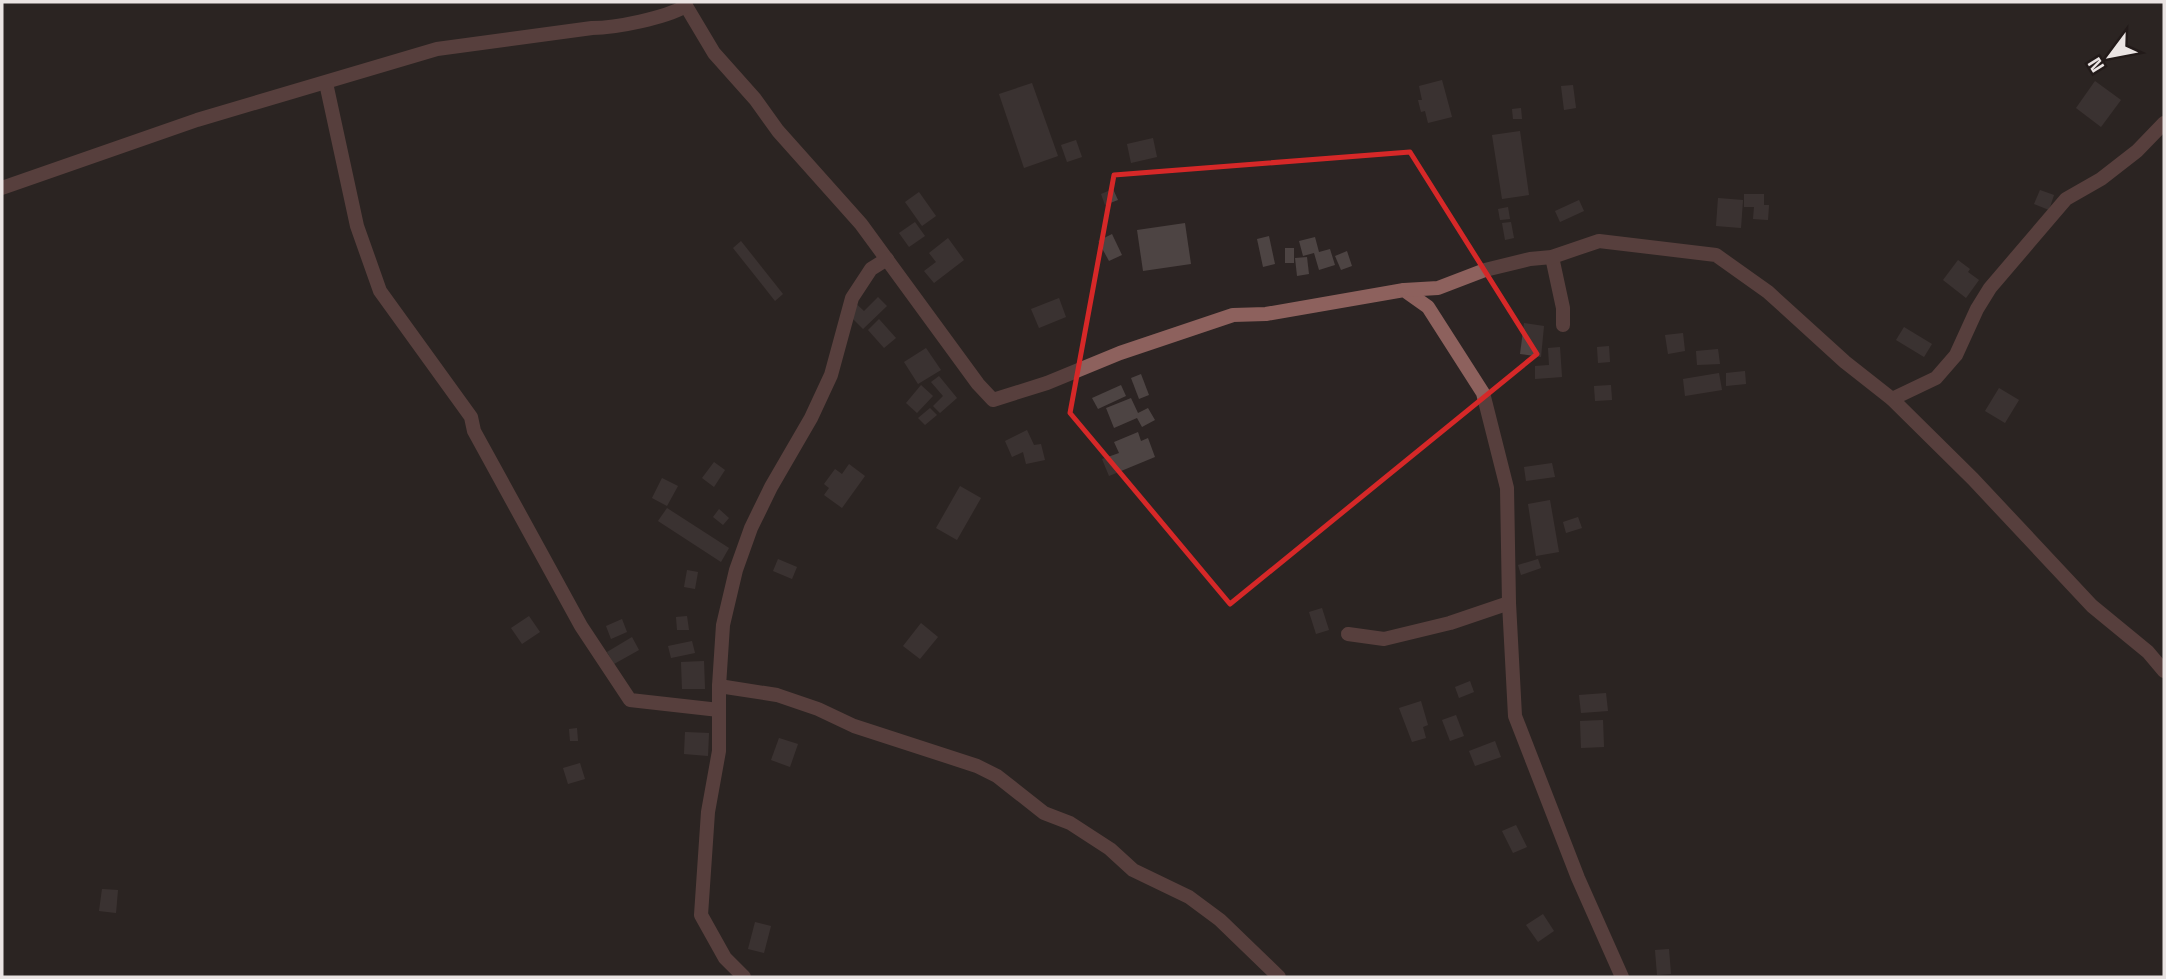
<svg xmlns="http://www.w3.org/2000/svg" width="2166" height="979" font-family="'Space Grotesk',sans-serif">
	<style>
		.building { fill: #4d4443 }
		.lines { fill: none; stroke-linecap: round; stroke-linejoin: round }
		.street { stroke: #8d615d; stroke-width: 14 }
		.marked { fill: none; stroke: #d62828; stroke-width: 5; stroke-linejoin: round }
	</style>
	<rect width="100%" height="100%" fill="#2c2423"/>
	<g class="building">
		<polygon points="1442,80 1452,117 1428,123 1425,111 1421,112 1418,100 1422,100 1419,86"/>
		<polygon points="2095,81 2121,100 2101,127 2076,108"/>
		<polygon points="1032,83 1058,156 1024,168 999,94"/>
		<polygon points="1573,85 1576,108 1564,110 1561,86"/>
		<polygon points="1521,108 1522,119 1513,119 1512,109"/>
		<polygon points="1520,131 1529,195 1502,199 1492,135"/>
		<polygon points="1153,138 1157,157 1131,163 1127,144"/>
		<polygon points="1076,140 1082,157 1067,162 1061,145"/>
		<polygon points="1113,189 1118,200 1105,205 1101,194"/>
		<polygon points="2040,190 2054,195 2049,210 2034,204"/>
		<polygon points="919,192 936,216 922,226 905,202"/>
		<polygon points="1744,194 1764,194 1764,205 1769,205 1768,220 1753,219 1754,207 1744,207"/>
		<polygon points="1718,198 1743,200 1741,228 1716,226"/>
		<polygon points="1579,200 1584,211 1560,222 1555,211"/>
		<polygon points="1508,207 1510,219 1500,220 1498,209"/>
		<polygon points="915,222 925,236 909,247 899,233"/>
		<polygon points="1511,222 1514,238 1505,240 1502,223"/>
		<polygon points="1185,223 1191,264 1143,271 1137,230"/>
		<polygon points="1112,234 1122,255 1109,261 1098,241"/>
		<polygon points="1269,236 1275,264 1263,267 1257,239"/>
		<polygon points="1315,237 1319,252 1330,249 1335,265 1319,270 1314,253 1303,256 1299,241"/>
		<polygon points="948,238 964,260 934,283 924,271 936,262 929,253"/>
		<polygon points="741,241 783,294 775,301 733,248"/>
		<rect x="1285" y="248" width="9" height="15"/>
		<polygon points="1347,251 1352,266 1341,270 1335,256"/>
		<polygon points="1307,257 1309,274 1297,276 1295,258"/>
		<polygon points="1958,260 1970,269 1968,272 1979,280 1966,298 1943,280"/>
		<polygon points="878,297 887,306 863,329 844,310 852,300 864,311"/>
		<polygon points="1059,298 1066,317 1039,328 1031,309"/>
		<polygon points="879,319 896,338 884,348 868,330"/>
		<polygon points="1524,323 1544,326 1541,357 1520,354"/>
		<polygon points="1904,327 1932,344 1924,357 1896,340"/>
		<polygon points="1683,333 1685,351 1668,354 1665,335"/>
		<polygon points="1609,346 1610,362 1598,363 1597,347"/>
		<polygon points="1560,347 1562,377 1535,379 1535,366 1549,365 1548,348"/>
		<polygon points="926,348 941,370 918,384 904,362"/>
		<polygon points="1718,349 1720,364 1697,365 1696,351"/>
		<polygon points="1745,371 1746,384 1726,386 1726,373"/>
		<polygon points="1719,373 1722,390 1685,396 1683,379"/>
		<polygon points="1141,374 1149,395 1139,399 1131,378"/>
		<polygon points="939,376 957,398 940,413 933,406 943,396 931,382"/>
		<polygon points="921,385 933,396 917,413 906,403"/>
		<polygon points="1121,385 1126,396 1098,409 1092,398"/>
		<polygon points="1611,385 1612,400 1595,401 1594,386"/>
		<polygon points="1999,388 2019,400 2005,423 1985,411"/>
		<polygon points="1131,398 1138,413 1148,408 1155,420 1142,427 1137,418 1114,428 1106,408"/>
		<polygon points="930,408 937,415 925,425 918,418"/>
		<polygon points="1027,430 1034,445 1041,444 1045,460 1026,464 1023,452 1012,457 1005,441"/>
		<polygon points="1138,432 1141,441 1148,438 1155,457 1109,476 1102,459 1119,453 1114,442"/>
		<polygon points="714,462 725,470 714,487 702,478"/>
		<polygon points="1552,463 1555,477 1526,481 1524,467"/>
		<polygon points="849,464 865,476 842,508 824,495 829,488 824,484 835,469 842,474"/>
		<polygon points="662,478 678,486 667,506 652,498"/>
		<polygon points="960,486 981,498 957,540 936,528"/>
		<polygon points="1550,500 1559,552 1536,556 1528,504"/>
		<polygon points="667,508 729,548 721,562 658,521"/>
		<polygon points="719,509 729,518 723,525 713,517"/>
		<polygon points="1578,517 1582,528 1566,533 1563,522"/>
		<polygon points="778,559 797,567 792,579 773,571"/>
		<polygon points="1538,559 1541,568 1521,575 1518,565"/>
		<polygon points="687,570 698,572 695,589 684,587"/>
		<polygon points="1322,608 1329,630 1316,634 1309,612"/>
		<polygon points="529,616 540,632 522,644 511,628"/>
		<polygon points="687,616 689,630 677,630 676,617"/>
		<polygon points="622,619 627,632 611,639 606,626"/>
		<polygon points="921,623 938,637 920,659 903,646"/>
		<polygon points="632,637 639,650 614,664 607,652"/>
		<polygon points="692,641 695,653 671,658 668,646"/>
		<polygon points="704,661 705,689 682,689 681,662"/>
		<polygon points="1470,681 1474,692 1459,698 1455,687"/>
		<polygon points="1606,693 1608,711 1581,713 1579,695"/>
		<polygon points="1421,701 1428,725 1423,727 1426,738 1412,742 1399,708"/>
		<polygon points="1456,715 1464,736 1450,741 1442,720"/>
		<polygon points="1603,720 1604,747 1581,748 1580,721"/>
		<polygon points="577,728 578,741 570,741 569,729"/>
		<polygon points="685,732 709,733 708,756 684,754"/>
		<polygon points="779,738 798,744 790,767 771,760"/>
		<polygon points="1495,741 1501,757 1475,766 1469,751"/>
		<polygon points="580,763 585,779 568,784 563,768"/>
		<polygon points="1516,825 1527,847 1513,853 1502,831"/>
		<polygon points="102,889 118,890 116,913 99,911"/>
		<polygon points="1543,914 1554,931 1538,942 1526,925"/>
		<polygon points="755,922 771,926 764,953 748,949"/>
		<polygon points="1669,949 1671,974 1657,975 1655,950"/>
	</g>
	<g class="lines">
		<g class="street">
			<polyline points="686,6 714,53 755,99 778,131 861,224 978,384 993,400 1047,383 1120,353 1233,315 1266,314 1404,290 1428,307 1483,393 1507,488 1509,603 1515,716 1578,878 1622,977"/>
			<polyline points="326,83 357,226 380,291 471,417 474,431 581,626 630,700 719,710"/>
			<path d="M 2,188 L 197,120 L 437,49 L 592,28 C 616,28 665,18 686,6 L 684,2"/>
			<polyline points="1552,257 1563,308 1563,325"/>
			<polyline points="1404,290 1438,288 1485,270 1530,259 1552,257 1599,241 1716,255 1768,292 1845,362 1892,399 1973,479 2092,606 2148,652 2164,671"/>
			<polyline points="1892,399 1936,378 1956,355 1977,309 1990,288 2066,199 2101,179 2137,151 2164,123"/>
			<polyline points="1348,634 1384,639 1450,623 1509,603"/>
			<polyline points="719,686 777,695 818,709 854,726 977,766 997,776 1044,813 1070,823 1110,849 1133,870 1189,897 1220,920 1279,977"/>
			<polyline points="744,977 725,958 701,915 708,812 719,751 719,686 723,625 736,570 751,528 771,487 811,418 831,375 852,298 871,269 887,259"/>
		</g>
	</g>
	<path d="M0 0H2166V979H0ZM 1410,152 L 1537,354 L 1230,604 L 1070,413 L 1114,175 Z" fill="#2c2423" fill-opacity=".55" fill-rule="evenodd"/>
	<path class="marked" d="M 1410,152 L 1537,354 L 1230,604 L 1070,413 L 1114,175 Z"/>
	<rect width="2166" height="979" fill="none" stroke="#eae4e3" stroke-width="7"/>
	<g transform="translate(2110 56) rotate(238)" stroke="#221a19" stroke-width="5" paint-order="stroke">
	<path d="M0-5L12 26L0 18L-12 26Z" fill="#eae4e3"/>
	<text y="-10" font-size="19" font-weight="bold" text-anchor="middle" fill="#eae4e3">N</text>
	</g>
</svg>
